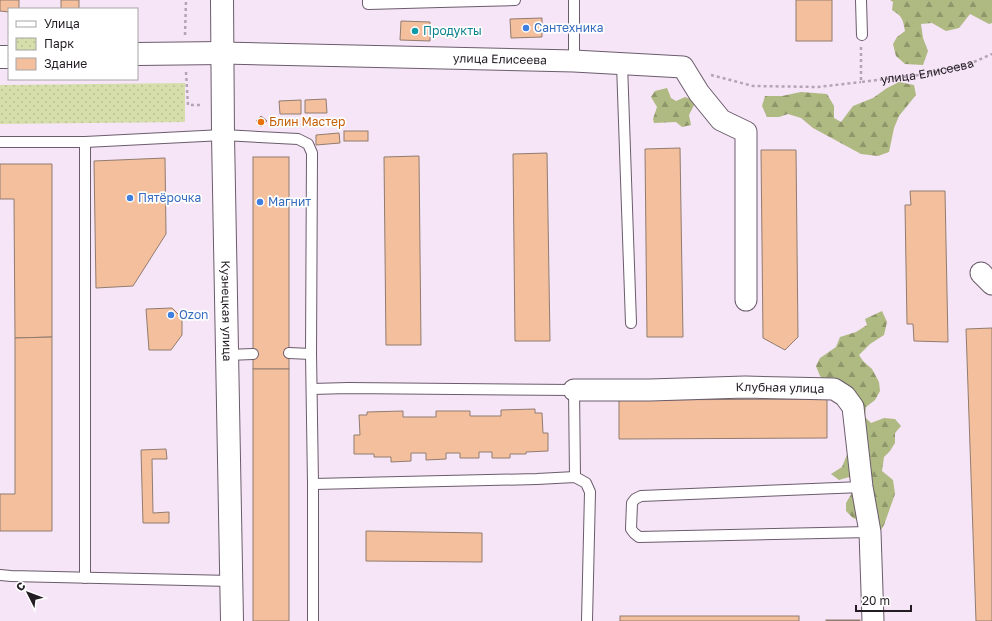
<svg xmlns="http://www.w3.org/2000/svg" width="992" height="621" font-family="'Golos Text',sans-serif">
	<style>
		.forest { fill: url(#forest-firs) }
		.park { fill: url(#park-dots) }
		.building { fill: #f4bf9d; stroke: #917c6f }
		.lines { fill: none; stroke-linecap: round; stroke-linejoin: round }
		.lane-casing { stroke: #6b5c6c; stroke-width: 12 }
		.street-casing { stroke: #6b5c6c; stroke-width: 23 }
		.secondary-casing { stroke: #6b5c6c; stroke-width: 24 }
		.path { stroke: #b3a5b3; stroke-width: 2.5; stroke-dasharray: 3 3; stroke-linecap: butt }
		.lane { stroke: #fff; stroke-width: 10 }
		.street { stroke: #fff; stroke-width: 21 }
		.secondary { stroke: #fff; stroke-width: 22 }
		.shop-dot { fill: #3f7fe0; stroke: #fff; stroke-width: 1.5 }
		.culture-dot { fill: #0f9aa8; stroke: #fff; stroke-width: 1.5 }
		.food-dot { fill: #e8710a; stroke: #fff; stroke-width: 1.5 }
		.labels { text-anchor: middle; stroke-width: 3.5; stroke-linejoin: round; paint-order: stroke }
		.shop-label { font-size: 12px; fill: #366cbe; stroke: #fff; text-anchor: start }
		.culture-label { font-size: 12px; fill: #0d838f; stroke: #fff; text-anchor: start }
		.street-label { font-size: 12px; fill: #231d23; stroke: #fff }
		.food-label { font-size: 12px; fill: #c56008; stroke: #fff; text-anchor: start }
	</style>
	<defs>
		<pattern id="forest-firs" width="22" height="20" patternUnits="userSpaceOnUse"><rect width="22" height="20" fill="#afb982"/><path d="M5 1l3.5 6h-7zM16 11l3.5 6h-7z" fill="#8e966a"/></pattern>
		<pattern id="park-dots" width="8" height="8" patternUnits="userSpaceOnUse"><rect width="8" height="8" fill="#d6dfac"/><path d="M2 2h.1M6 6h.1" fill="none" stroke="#b7bf94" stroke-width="1.8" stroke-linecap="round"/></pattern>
	</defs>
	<rect width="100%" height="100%" fill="#f6e4f7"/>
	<g class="forest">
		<path d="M 890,0 L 992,0 L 992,23 L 989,24 L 970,14 L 959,28 L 946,31 L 932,23 L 921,24 L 923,38 L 928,51 L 923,65 L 905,64 L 896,56 L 893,44 L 897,37 L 905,31 C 903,19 902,16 892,10 L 893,2 Z"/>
		<polygon points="899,82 914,85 916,95 899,116 894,128 889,152 878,156 861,154 813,128 801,118 788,114 779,117 767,117 762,106 765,96 782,96 801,92 827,94 834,106 834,118 841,122 853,106 873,98 887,88"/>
		<polygon points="667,88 671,98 676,101 685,97 696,101 689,115 691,125 682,127 676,122 654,123 653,119 657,107 651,97 655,91"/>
		<polygon points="882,311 887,322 884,335 870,344 859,355 863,361 872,369 879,382 880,391 875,400 866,407 865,417 871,423 884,418 895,419 901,426 895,433 895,443 890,451 884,457 882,471 893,480 895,494 884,525 878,535 863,522 853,518 846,511 846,503 853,491 853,483 849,477 839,480 831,474 842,467 848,452 859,436 831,387 820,376 816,366 820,358 836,347 840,337 856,332 867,325 865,319"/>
	</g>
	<polygon class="park" points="185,83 185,122 0,124 0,85"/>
	<g class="building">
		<polygon points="0,0 19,0 19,9 9,9 9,12 0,11"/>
		<rect x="61" y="0" width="18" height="9"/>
		<rect x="796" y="0" width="36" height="41"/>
		<polygon points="542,18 542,37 511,38 510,19"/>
		<polygon points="401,21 430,22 430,41 400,40"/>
		<polygon points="326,99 327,113 305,113 305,100"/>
		<polygon points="301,100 301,114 280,114 279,101"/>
		<polygon points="261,116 267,121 261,127 256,121"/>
		<rect x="344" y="131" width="24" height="10"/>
		<polygon points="339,133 340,143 316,145 316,135"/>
		<polygon points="680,148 683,337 647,337 645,149"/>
		<polygon points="761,150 796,150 798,337 785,350 763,338"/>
		<polygon points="547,153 550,341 515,341 513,154"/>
		<polygon points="419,156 421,345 386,345 384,157"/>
		<rect x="253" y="157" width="36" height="212"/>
		<polygon points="165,158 166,234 133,286 96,288 94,161"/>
		<polygon points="0,164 52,164 52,337 15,338 14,199 0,199"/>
		<polygon points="910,191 945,191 948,342 914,341 913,324 907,324 905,205 911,205"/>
		<polygon points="172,308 182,318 182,335 171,350 149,350 146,309"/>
		<polygon points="992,328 992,621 976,621 966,329"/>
		<polygon points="52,337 52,531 0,531 0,494 15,494 15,338"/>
		<rect x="253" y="369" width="36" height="252"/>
		<polygon points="827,399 827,438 619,439 619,400"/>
		<polygon points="535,409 535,413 542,413 543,433 548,433 548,451 526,452 526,454 510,454 510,458 492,458 492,452 479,452 479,458 460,458 460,453 446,453 446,459 426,460 426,453 411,453 411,461 391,462 391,457 374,457 374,454 354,454 354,435 360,435 359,415 367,415 367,412 403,411 403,417 436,417 436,411 470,411 470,416 501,416 501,410"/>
		<polygon points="166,449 167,459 152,459 153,513 169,512 169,523 143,523 141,450"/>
		<polygon points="366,531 482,533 482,562 366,561"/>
		<rect x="620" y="616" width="179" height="5"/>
		<rect x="826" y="620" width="34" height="1"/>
	</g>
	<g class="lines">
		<defs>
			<g id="lane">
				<polyline points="368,0 368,4 440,2"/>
				<polyline points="440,0 440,2 515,0"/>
				<polyline points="574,0 574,61"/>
				<polyline points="861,0 862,35"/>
				<polyline points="622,64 631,323"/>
				<polyline points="0,142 85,142 85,578"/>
				<polyline points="85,142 223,135 298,139 308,144 312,153 311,354 313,484 313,621"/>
				<polyline points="289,353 311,354"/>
				<polyline points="227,355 253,354"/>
				<polyline points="312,389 348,388 574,390 575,477"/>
				<polyline points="313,484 537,479 575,477 586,483 590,492 587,621"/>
				<polyline points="862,487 641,496 635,499 632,503 631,529 634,533 639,537 870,532"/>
				<polyline points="0,575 11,576 231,581"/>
			</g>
			<g id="street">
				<path id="s2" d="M 222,53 L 574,61 L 683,67 L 699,93 L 721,120 L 746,132 L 746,300"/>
				<polyline points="981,273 992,284"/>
				<path id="s3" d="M 574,390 L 650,390 L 745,387 L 834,389 L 845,396 L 853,407 L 862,487 L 870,532 L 873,621"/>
			</g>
			<g id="secondary">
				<path id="s4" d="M 222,0 L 223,135 L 232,621"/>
				<polyline points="137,54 222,53"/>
				<polyline points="0,57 9,57"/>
			</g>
		</defs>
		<use href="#lane" class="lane-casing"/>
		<use href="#street" class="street-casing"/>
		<use href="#secondary" class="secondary-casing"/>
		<g class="path">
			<polyline points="185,35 186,0"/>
			<path id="s1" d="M 861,47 L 861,82 L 919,75 L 967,65 L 992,54"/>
			<polyline points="186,72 188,105 202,105"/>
			<polyline points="711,75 753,86 818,87 861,82"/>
		</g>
		<use href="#lane" class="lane"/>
		<use href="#street" class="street"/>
		<use href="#secondary" class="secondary"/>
	</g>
	<g class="shop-dot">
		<circle cx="526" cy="28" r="4"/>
		<circle cx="130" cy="198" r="4"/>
		<circle cx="260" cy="202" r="4"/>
		<circle cx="171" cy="315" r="4"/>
	</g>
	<circle class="culture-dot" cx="415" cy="31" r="4"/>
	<circle class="food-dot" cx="261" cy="122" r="4"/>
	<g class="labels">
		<g class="shop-label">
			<text x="534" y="32">Сантехника</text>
			<text x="138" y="202">Пятёрочка</text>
			<text x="268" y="206">Магнит</text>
			<text x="179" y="319">Ozon</text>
		</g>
		<g class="culture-label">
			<text x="423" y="35">Продукты</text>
		</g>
		<g class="street-label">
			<text dy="4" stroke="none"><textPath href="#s2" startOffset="278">улица Елисеева</textPath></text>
			<text dy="4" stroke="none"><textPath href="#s1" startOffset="102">улица Елисеева</textPath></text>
			<text dy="4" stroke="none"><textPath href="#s4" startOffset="311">Кузнецкая улица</textPath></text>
			<text dy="4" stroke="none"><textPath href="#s3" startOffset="206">Клубная улица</textPath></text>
		</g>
		<g class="food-label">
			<text x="269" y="126">Блин Мастер</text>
		</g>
	</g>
	<rect x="8" y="8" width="130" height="72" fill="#ffffff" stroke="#a7a5a7"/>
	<rect x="16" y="21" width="20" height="6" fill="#ffffff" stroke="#a7a5a7"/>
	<text x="44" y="28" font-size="12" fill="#231d23">Улица</text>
	<rect x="16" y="38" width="20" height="12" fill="url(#park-dots)" stroke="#a7a5a7"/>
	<text x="44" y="48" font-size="12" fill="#231d23">Парк</text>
	<rect x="16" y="58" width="20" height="12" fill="#f4bf9d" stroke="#a7a5a7"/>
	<text x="44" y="68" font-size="12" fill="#231d23">Здание</text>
	<g transform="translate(28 593) rotate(312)" stroke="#ffffff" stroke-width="3" paint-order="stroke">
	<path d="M0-3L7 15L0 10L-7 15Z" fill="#231d23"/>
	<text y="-6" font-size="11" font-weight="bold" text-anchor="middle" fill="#231d23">С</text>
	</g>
	<path d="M856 605v6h55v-6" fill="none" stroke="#231d23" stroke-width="2"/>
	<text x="862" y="605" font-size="12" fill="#231d23" stroke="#ffffff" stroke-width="3" paint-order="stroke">20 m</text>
</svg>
